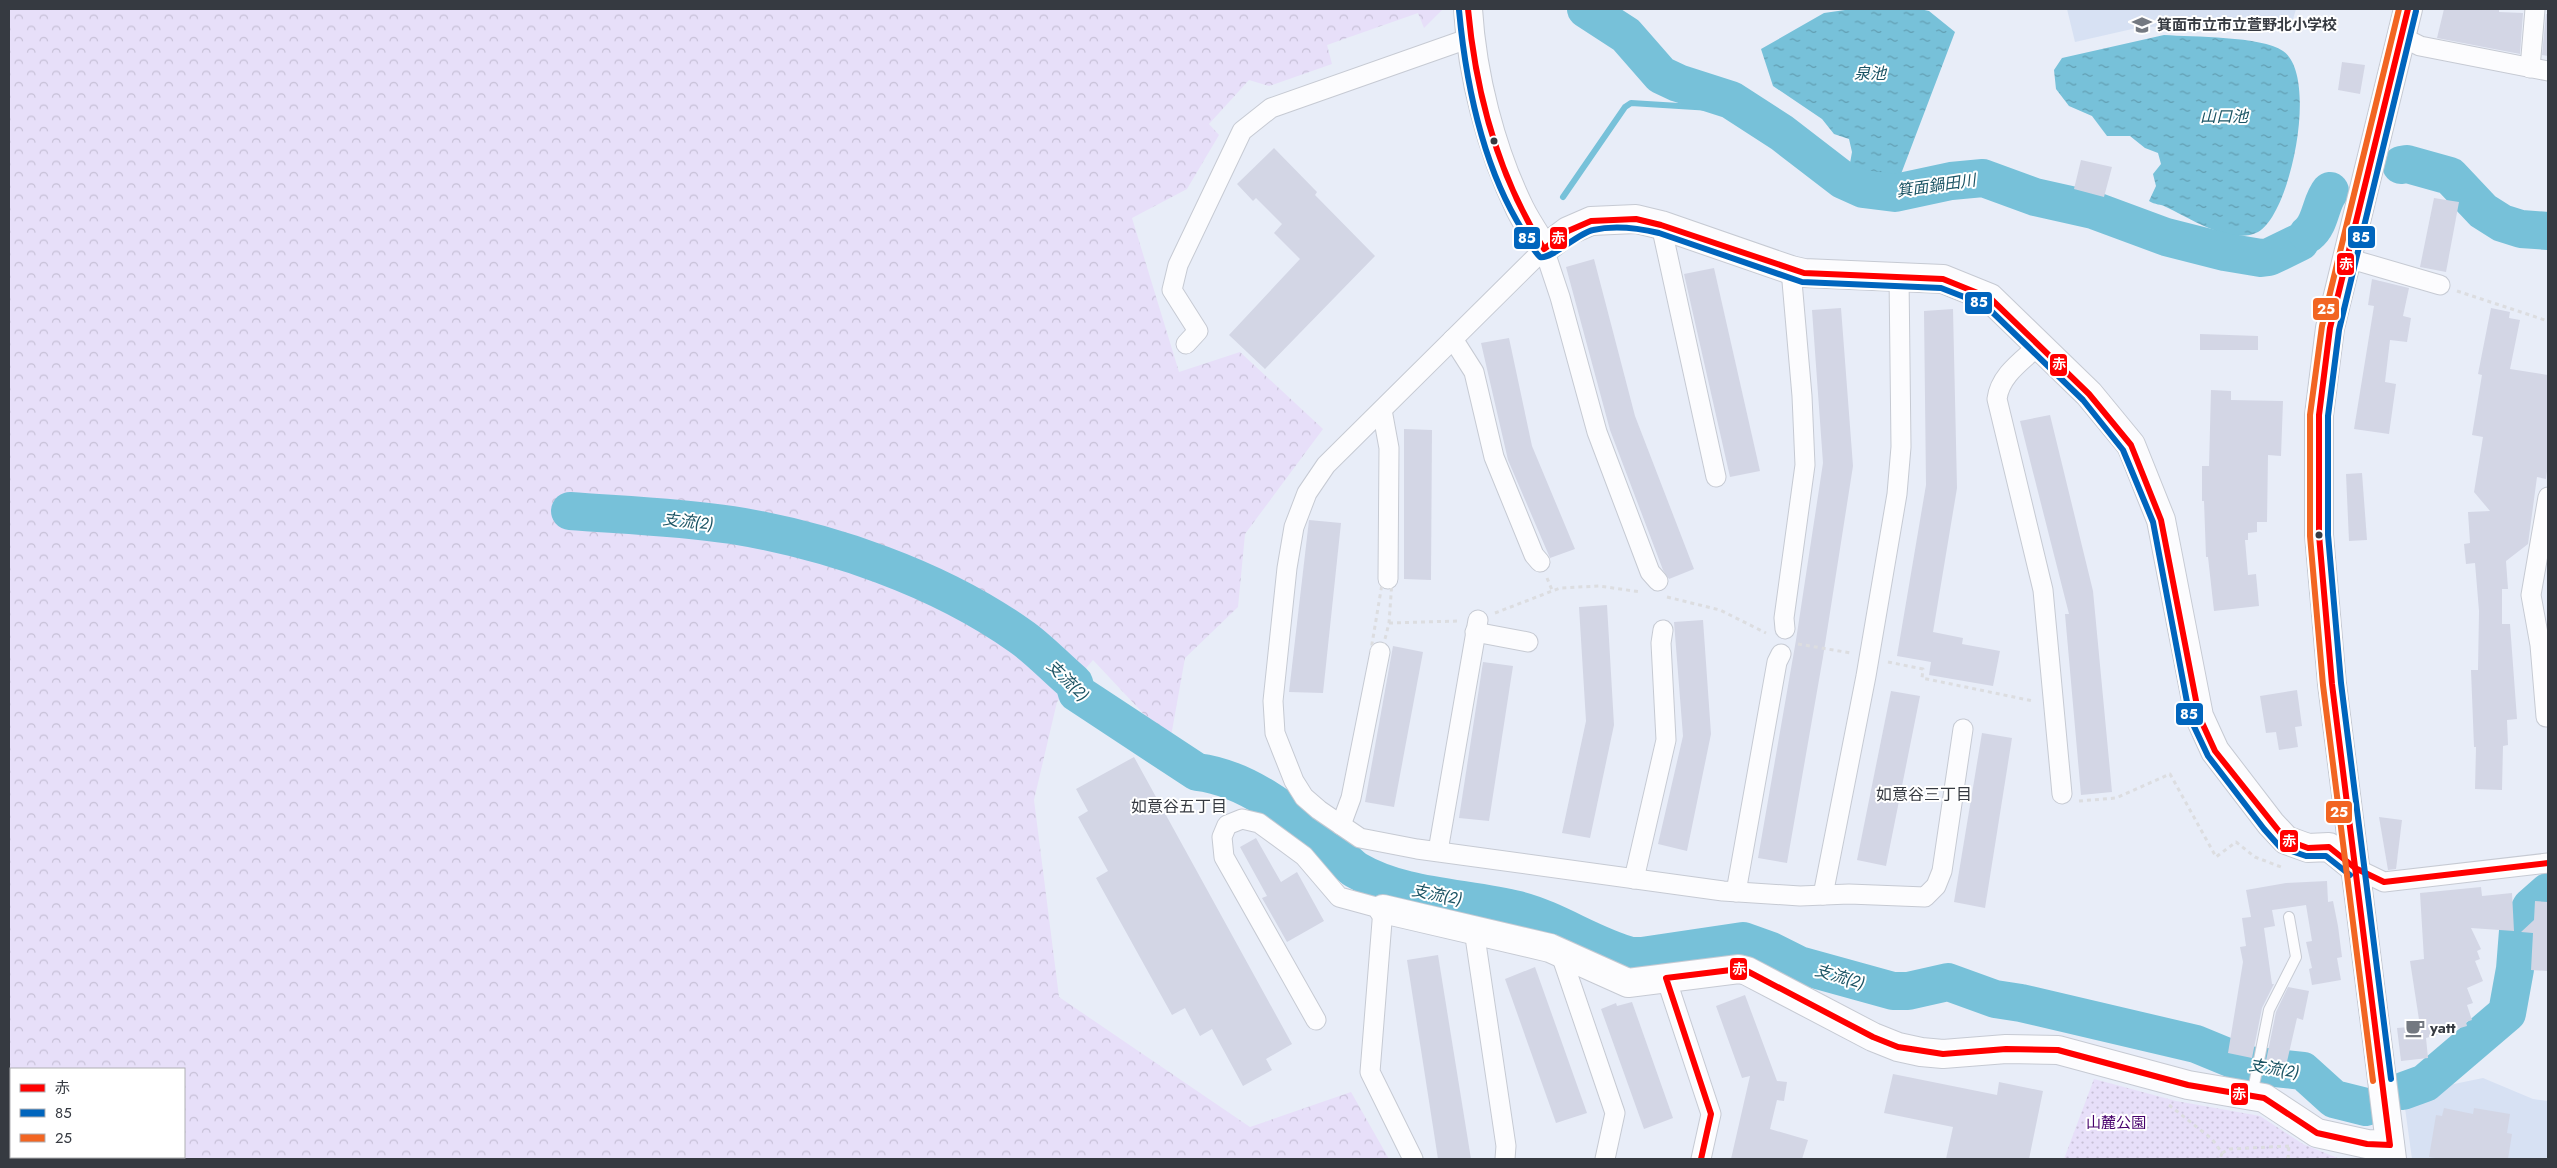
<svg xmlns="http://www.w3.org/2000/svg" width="2557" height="1168" font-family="Jost,'Noto Sans JP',sans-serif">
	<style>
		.built { fill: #d7e1f3 }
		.green { fill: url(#green-dots) }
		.forest { fill: url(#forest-crowns); fill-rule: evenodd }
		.water { fill: url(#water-ripples) }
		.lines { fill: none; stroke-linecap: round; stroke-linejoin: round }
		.stream { stroke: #77c1d9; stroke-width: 6 }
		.river { stroke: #77c1d9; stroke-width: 38 }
		.building { fill: #d3d6e5 }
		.lane-casing { stroke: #c6cad3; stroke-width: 12 }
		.street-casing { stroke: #c6cad3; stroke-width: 21 }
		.secondary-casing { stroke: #c6cad3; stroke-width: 30 }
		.primary-casing { stroke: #c6cad3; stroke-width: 30 }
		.path { stroke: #dcdde0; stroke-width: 3; stroke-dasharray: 4 4; stroke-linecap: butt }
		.lane { stroke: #fcfcfe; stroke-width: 10 }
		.street { stroke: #fcfcfe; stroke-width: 19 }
		.secondary { stroke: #fcfcfe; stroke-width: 28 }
		.primary { stroke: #fcfcfe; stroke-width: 28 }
		.bus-1-casing { stroke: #fff; stroke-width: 10 }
		.bus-2-casing { stroke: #fff; stroke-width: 10 }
		.bus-3-casing { stroke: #fff; stroke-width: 10 }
		.bus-1 { stroke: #f00; stroke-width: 6 }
		.bus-2 { stroke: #0065bd; stroke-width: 6 }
		.bus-3 { stroke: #f26522; stroke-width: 6 }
		.bus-dot { fill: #363a41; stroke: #fff; stroke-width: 2 }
		.labels { text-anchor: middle; stroke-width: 4; stroke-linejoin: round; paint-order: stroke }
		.poi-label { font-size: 15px; font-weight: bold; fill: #363a41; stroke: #fff; text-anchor: start }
		.park-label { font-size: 15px; fill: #47016c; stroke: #fff }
		.water-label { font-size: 16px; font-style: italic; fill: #1b5464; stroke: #fff }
		.neighbourhood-label { font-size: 16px; fill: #363a41; stroke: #fff }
		.line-badge { stroke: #fff; stroke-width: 2 }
		.badge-label { font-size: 14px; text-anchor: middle; font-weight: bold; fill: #fff }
	</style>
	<defs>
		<pattern id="green-dots" width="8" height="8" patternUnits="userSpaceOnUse" patternTransform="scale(1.25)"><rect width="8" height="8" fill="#e7dff9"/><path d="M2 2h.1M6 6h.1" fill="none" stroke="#c7c0d7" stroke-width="1.8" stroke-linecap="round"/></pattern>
		<pattern id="forest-crowns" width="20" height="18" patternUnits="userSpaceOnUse" patternTransform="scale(1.25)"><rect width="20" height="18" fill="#e7dff9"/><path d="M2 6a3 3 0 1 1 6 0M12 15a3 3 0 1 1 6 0" fill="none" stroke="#c7c0d7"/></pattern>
		<pattern id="water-ripples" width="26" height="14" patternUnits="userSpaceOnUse" patternTransform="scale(1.25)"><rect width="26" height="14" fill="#77c1d9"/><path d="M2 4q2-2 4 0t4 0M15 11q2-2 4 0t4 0" fill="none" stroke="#629eb2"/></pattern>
	</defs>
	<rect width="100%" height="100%" fill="#e8edf8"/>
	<g class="built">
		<polygon points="2067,9 2296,9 2292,23 2245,17 2204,26 2141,27 2075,42"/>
		<polygon points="2483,1078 2533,1099 2548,1101 2548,1159 2412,1159 2405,1108 2429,1098 2430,1089"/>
	</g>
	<polygon class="green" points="2094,1079 2176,1101 2260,1116 2303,1144 2340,1159 2064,1159"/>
	<path class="forest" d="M 9,9 L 1443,9 L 1424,28 L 1418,13 L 1327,45 L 1332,64 L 1269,86 L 1249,80 L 1209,124 L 1219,135 L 1187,189 L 1132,218 L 1179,372 L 1240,352 L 1323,429 L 1245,534 L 1238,607 L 1185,658 L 1170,742 L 1093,660 L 1057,702 L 1034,800 L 1059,997 L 1250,1127 L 1351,1092 L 1389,1159 L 9,1159 ZM 11,1069 L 184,1069 L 184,1157 L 11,1157 Z"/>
	<g class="water">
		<polygon points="1852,9 1920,9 1929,11 1955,32 1901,174 1871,176 1849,169 1852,152 1849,139 1834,134 1822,119 1773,86 1761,49 1824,13"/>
		<path d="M 2164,35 C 2193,37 2261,36 2283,51 C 2319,75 2291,214 2258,232 C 2231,246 2190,218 2166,207 C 2161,204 2155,205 2149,201 L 2156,186 L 2153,174 L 2161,164 L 2158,153 L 2145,148 L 2130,136 L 2107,136 L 2092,116 L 2069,106 L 2056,89 L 2054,70 L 2062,58 Z"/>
	</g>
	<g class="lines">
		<polyline class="stream" points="1563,197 1625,107 1631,103 1727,109 1743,108"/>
		<g class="river">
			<polyline points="1586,9 1626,35 1661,75 1678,83 1731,100 1782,133 1843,180 1863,189 1895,193 1951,181 1983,178 2035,197 2093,210 2166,237 2225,252 2261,258 2269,257 2300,242"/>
			<polyline points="2401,165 2407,164 2450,176 2483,211 2502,223 2521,229 2548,231"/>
			<path d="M 2308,234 C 2321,224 2320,203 2330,191"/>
			<path d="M 570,511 C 624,515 678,517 732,525 C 830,541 938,578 1020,636 C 1039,649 1056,668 1074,683 L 1077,693 L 1197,772 C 1249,778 1294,817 1334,850 C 1341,856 1348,865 1356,870 C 1403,898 1467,897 1518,910 C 1557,920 1591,945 1631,956 L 1642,956 L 1743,941 L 1771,951 L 1799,965 L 1893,991 L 1908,991 L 1948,982 L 1995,999 L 2021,1003 L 2196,1044 L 2247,1065 L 2303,1071 L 2334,1099 L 2366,1107"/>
			<polyline points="2403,1091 2425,1083 2507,1013 2515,969 2518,931 2531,907 2548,892"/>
		</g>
	</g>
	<g class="building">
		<polygon points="2444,9 2499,9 2499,12 2523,13 2520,54 2437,38"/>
		<polygon points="2546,14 2548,14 2548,56 2542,55"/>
		<polygon points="2342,62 2365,65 2360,94 2338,90"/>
		<polygon points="1274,148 1317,192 1315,195 1375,256 1265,369 1229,335 1300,259 1274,233 1282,224 1256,198 1253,201 1237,184"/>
		<polygon points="2081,160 2112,167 2104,197 2074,189"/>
		<polygon points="2434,198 2459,202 2446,272 2420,267"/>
		<polygon points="1594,259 1635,416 1694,569 1669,579 1663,570 1610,430 1566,267"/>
		<polygon points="1714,268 1760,471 1730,477 1684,274"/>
		<polygon points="2372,279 2409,288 2403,316 2411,318 2407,342 2390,340 2385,382 2396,384 2389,434 2354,429 2374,306 2368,305"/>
		<polygon points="1841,308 1853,466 1823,657 1787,863 1758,858 1796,640 1823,463 1812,310"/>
		<polygon points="2491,308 2510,312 2509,318 2520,320 2510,369 2548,375 2548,463 2546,479 2537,477 2528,544 2506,561 2508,589 2502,589 2502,624 2510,624 2517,719 2507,720 2508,745 2503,746 2502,790 2475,789 2476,747 2474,747 2471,670 2478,670 2479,611 2475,563 2466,564 2464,544 2470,543 2468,512 2490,511 2474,492 2483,437 2472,435 2482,375 2478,374"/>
		<polygon points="1953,309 1957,488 1933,632 1963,638 1962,644 2000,651 1993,686 1929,675 1931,662 1897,656 1926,485 1924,311"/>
		<polygon points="2200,334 2258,336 2258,350 2200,350"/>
		<polygon points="1509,338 1532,446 1575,549 1550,558 1508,460 1481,343"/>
		<polygon points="2211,390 2231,391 2231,400 2283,401 2281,456 2268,455 2267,522 2257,522 2257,532 2248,533 2248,540 2245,540 2248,575 2256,574 2259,606 2214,611 2208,557 2206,557 2204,501 2202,501 2202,466 2209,466"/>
		<polygon points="2050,415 2093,591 2112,792 2081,795 2065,614 2069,614 2020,421"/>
		<polygon points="1404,429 1432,430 1431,580 1404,579"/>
		<polygon points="2362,473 2367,540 2349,541 2346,474"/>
		<polygon points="1309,520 1341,523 1323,693 1289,692"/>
		<polygon points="1607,605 1614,725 1590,838 1562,833 1586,721 1579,607"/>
		<polygon points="1703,620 1711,734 1687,851 1658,844 1683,736 1674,622"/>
		<polygon points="1393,646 1423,652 1394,807 1365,802"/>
		<polygon points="1483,662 1513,666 1489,821 1459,818"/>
		<polygon points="2297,690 2302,726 2295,727 2298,747 2279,750 2276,732 2266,733 2260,696"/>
		<polygon points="1891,691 1920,696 1886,866 1857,860"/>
		<polygon points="1982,733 2012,738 1985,908 1954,902"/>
		<polygon points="1134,757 1292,1044 1266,1059 1272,1070 1243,1086 1212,1029 1200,1036 1185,1008 1172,1015 1096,878 1108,871 1078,817 1088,811 1076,789"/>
		<polygon points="2379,817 2402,820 2396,869 2388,870"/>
		<polygon points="1256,838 1281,882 1297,872 1324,921 1287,942 1262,898 1267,896 1240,847"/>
		<polygon points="2327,881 2328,902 2333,901 2338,926 2342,957 2337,958 2341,980 2312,985 2309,969 2312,968 2306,942 2312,941 2306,905 2272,910 2275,926 2264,928 2272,984 2274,984 2262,1008 2252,1058 2228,1053 2243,962 2240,947 2246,946 2242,918 2251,917 2246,890 2286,883"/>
		<polygon points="2481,887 2482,896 2512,893 2514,931 2471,928 2481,949 2477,951 2480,959 2475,961 2483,981 2467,988 2473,1003 2467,1005 2472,1020 2466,1022 2467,1026 2426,1038 2428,1058 2401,1061 2397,1028 2420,1026 2410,961 2424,959 2420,893"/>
		<polygon points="2535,901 2548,902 2548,971 2531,970 2533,933 2521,932 2534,920"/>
		<polygon points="1438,955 1471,1159 1438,1159 1407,960"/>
		<polygon points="1535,967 1587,1113 1556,1123 1505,979"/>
		<polygon points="2288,987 2309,991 2303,1020 2297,1018 2286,1066 2266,1061 2276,1012"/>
		<polygon points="1745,995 1777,1081 1787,1082 1784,1101 1777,1100 1770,1129 1808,1140 1802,1159 1731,1159 1750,1076 1742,1078 1716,1006"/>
		<polygon points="1632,1002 1673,1118 1644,1129 1601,1009 1616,1003 1617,1006"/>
		<polygon points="1893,1074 1997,1095 1999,1082 2043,1091 2029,1159 1946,1159 1953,1127 1884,1113"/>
		<polygon points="2444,1108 2473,1114 2474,1108 2510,1114 2507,1133 2512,1134 2508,1159 2442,1159 2429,1157 2436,1115 2442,1116"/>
	</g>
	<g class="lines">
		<defs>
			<polyline id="lane" points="2252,1095 2269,1010 2296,957 2289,917"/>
			<g id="street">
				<polyline points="2402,37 2420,46 2548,71"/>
				<polyline points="2530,68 2535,9"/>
				<polyline points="1661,225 1716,477"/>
				<polyline points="2347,258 2440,285"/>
				<polyline points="1453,339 1474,372 1494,457 1534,555 1540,562"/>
				<polyline points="1186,344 1198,331 1172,290 1178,265 1242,131 1271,108 1470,38"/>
				<path d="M 2039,345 C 2022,361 2000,375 1997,399 L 2043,590 L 2062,794"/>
				<polyline points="1382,410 1389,448 1388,579"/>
				<polyline points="2548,497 2531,595 2540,645 2546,717 2548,717"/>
				<polyline points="1658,581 1650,572 1597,432 1560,297 1544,249 1326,465 1307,493 1294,527 1287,568 1273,701 1275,733 1294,781 1304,797 1319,810 1360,838 1417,849 1723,891 1800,896 1849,894 1925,897 1936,886 1942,871 1963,729"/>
				<polyline points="1785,629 1784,618 1805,465 1802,396 1791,270"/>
				<polyline points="1475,632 1528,642"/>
				<polyline points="1341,825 1351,798 1380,652"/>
				<polyline points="1438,851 1478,620"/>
				<polyline points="2355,868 2384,882 2548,863"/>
				<polyline points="1634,879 1666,740 1661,643 1663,630"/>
				<polyline points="1736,892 1777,662 1781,654"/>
				<polyline points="1823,895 1866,676 1897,494 1901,447 1899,276"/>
				<polyline points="1474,930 1506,1146 1505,1159"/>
				<polyline points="1560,952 1615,1113 1605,1159"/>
				<polyline points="1666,978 1711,1114 1701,1159"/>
				<polyline points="1316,1020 1224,857 1222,837 1227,825 1242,819 1259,823 1304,856 1339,897 1383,909 1370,1072 1413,1159"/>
			</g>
			<g id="secondary">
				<path d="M 1468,9 C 1472,75 1491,150 1520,209 C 1527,223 1536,236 1544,249 L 1568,231 L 1591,221 L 1636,219 L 1661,225 L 1791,270 L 1804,273 L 1943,279 L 1990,298 L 2089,394 L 2131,445 L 2161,520 L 2199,716 L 2215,751 L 2271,824 L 2286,840 L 2308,848 L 2329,847 L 2355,868"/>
				<polyline points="1383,909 1550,948 1628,983 1739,969 1747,971 1873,1037 1898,1047 1921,1052 1943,1054 2006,1049 2058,1050 2188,1085 2264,1098 2317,1133 2367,1144 2390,1145"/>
			</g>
			<polyline id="primary" points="2392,1159 2332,684 2319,535 2319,415 2330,328 2408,9"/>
		</defs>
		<use href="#lane" class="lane-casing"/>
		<use href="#street" class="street-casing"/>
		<use href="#secondary" class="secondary-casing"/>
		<use href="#primary" class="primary-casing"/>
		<g class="path">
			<polyline points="2457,291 2548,321"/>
			<polygon points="1383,578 1392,581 1389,623 1382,651 1371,650"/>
			<polyline points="1547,578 1552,590"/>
			<polyline points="1667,597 1720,610 1766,633"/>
			<polyline points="1495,613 1560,588 1599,586 1641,592"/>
			<polyline points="1389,623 1458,621"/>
			<polyline points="1798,644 1851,653"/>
			<polyline points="1888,662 1923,669 1922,678 2033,701"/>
			<polyline points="2079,801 2116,798 2170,774 2216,857 2236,842 2255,857 2281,867 2283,864"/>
			<polyline points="2169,1105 2212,1139 2222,1153 2220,1159"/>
			<polyline points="2222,1153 2230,1149 2289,1146"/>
			<polyline points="2288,1159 2289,1145"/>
		</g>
		<use href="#lane" class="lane"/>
		<use href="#street" class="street"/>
		<use href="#secondary" class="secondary"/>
		<use href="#primary" class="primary"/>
		<defs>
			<g id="bus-1">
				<path d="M 1468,9 C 1476,95 1498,176 1544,249 L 1568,231 L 1591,221 L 1636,219 L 1661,225 L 1804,273 L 1943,279 L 1990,298 L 2089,394 L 2131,445 L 2161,520 L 2199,716 L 2215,751 L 2286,840 L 2308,848 L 2329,847 L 2355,868 L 2384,882 L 2548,863"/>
				<polyline points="1701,1159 1711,1114 1666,978 1739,969 1747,971 1873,1037 1898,1047 1943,1054 2006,1049 2058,1050 2188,1085 2264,1098 2317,1133 2367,1144 2390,1145 2332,684 2319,535 2319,415 2330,328 2408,9"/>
			</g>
			<g id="bus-2">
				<path d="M 1459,10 C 1466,85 1482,166 1523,231 C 1528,240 1533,250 1540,257 C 1551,260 1578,233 1593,230 C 1615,225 1638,228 1659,233 L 1802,282 L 1941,288 L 1985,305 L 2083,400 L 2123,450 L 2153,522 L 2190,718 L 2208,756 L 2264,829 L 2280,847 L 2306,856 L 2326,856 L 2350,875"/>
				<polyline points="2391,1079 2341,683 2328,535 2328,416 2339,330 2416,11"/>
			</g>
			<polyline id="bus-3" points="2373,1081 2323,685 2310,536 2310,415 2322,326 2399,9"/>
		</defs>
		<use href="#bus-1" class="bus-1-casing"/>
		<use href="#bus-2" class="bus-2-casing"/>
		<use href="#bus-3" class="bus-3-casing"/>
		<use href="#bus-1" class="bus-1"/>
		<use href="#bus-2" class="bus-2"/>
		<use href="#bus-3" class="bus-3"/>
	</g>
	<defs>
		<symbol id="school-bare" viewBox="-9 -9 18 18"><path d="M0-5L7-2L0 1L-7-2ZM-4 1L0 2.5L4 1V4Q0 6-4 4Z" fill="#747981" stroke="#fff" stroke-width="2.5" paint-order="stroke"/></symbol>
		<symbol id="cafe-bare" viewBox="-9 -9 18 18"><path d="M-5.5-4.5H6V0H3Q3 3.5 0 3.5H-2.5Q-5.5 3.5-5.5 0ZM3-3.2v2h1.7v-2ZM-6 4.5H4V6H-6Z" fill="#747981" stroke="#fff" stroke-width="2.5" paint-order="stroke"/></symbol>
	</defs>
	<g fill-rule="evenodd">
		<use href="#school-bare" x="2128" y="11" width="28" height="28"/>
		<use href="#cafe-bare" x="2401" y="1014" width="28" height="28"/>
	</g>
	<g class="bus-dot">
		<circle cx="1494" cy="141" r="4.5"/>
		<circle cx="2319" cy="535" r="4.5"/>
	</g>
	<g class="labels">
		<g class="poi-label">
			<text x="2157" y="30">箕面市立市立萱野北小学校</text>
			<text x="2430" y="1033">yatt</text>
		</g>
		<g class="park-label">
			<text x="2116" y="1128">山麓公園</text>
		</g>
		<g class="water-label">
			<text x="1870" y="79">泉池</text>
			<text x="2224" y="122">山口池</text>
			<text transform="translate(1936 185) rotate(-8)" y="6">箕面鍋田川</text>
			<text transform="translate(688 521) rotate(6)" y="6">支流(2)</text>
			<text transform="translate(1068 680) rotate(44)" y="6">支流(2)</text>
			<text transform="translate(1437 894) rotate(11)" y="6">支流(2)</text>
			<text transform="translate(1840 976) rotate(16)" y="6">支流(2)</text>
			<text transform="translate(2274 1068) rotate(9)" y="6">支流(2)</text>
		</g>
		<g class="neighbourhood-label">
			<text x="1924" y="800">如意谷三丁目</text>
			<text x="1179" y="812">如意谷五丁目</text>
		</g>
	</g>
	<g class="line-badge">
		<rect x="2347" y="225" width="29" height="24" rx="5" fill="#0065bd"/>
		<rect x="1513" y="226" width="28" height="24" rx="5" fill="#0065bd"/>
		<rect x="1549" y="226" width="19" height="24" rx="5" fill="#f00"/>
		<rect x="2336" y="252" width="19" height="24" rx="5" fill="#f00"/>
		<rect x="1964" y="291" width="29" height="24" rx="5" fill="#0065bd"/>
		<rect x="2312" y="297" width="28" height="24" rx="5" fill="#f26522"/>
		<rect x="2049" y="353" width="19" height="24" rx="5" fill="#f00"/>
		<rect x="2175" y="702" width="29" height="24" rx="5" fill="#0065bd"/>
		<rect x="2325" y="800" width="28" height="24" rx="5" fill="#f26522"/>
		<rect x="2279" y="829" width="20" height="24" rx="5" fill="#f00"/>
		<rect x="1729" y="957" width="19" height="24" rx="5" fill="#f00"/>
		<rect x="2230" y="1082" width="19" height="24" rx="5" fill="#f00"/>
	</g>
	<g class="badge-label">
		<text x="2361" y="242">85</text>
		<text x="1527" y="243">85</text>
		<text x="1558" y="243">赤</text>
		<text x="2346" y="269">赤</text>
		<text x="1979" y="307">85</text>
		<text x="2326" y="314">25</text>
		<text x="2059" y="369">赤</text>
		<text x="2189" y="719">85</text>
		<text x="2339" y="817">25</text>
		<text x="2289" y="846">赤</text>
		<text x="1739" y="974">赤</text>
		<text x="2239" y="1099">赤</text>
	</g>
	<rect width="2557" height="1168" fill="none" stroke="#363a41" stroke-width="20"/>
	<rect x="10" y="1068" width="175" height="90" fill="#ffffff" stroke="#afb0b3"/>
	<rect x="20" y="1084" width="25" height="8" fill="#ff0000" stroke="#afb0b3"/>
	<text x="55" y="1093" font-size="15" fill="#363a41">赤</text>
	<rect x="20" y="1109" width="25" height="8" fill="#0065bd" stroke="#afb0b3"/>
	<text x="55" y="1118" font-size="15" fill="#363a41">85</text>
	<rect x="20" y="1134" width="25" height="8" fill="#f26522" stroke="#afb0b3"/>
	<text x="55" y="1143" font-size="15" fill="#363a41">25</text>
</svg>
